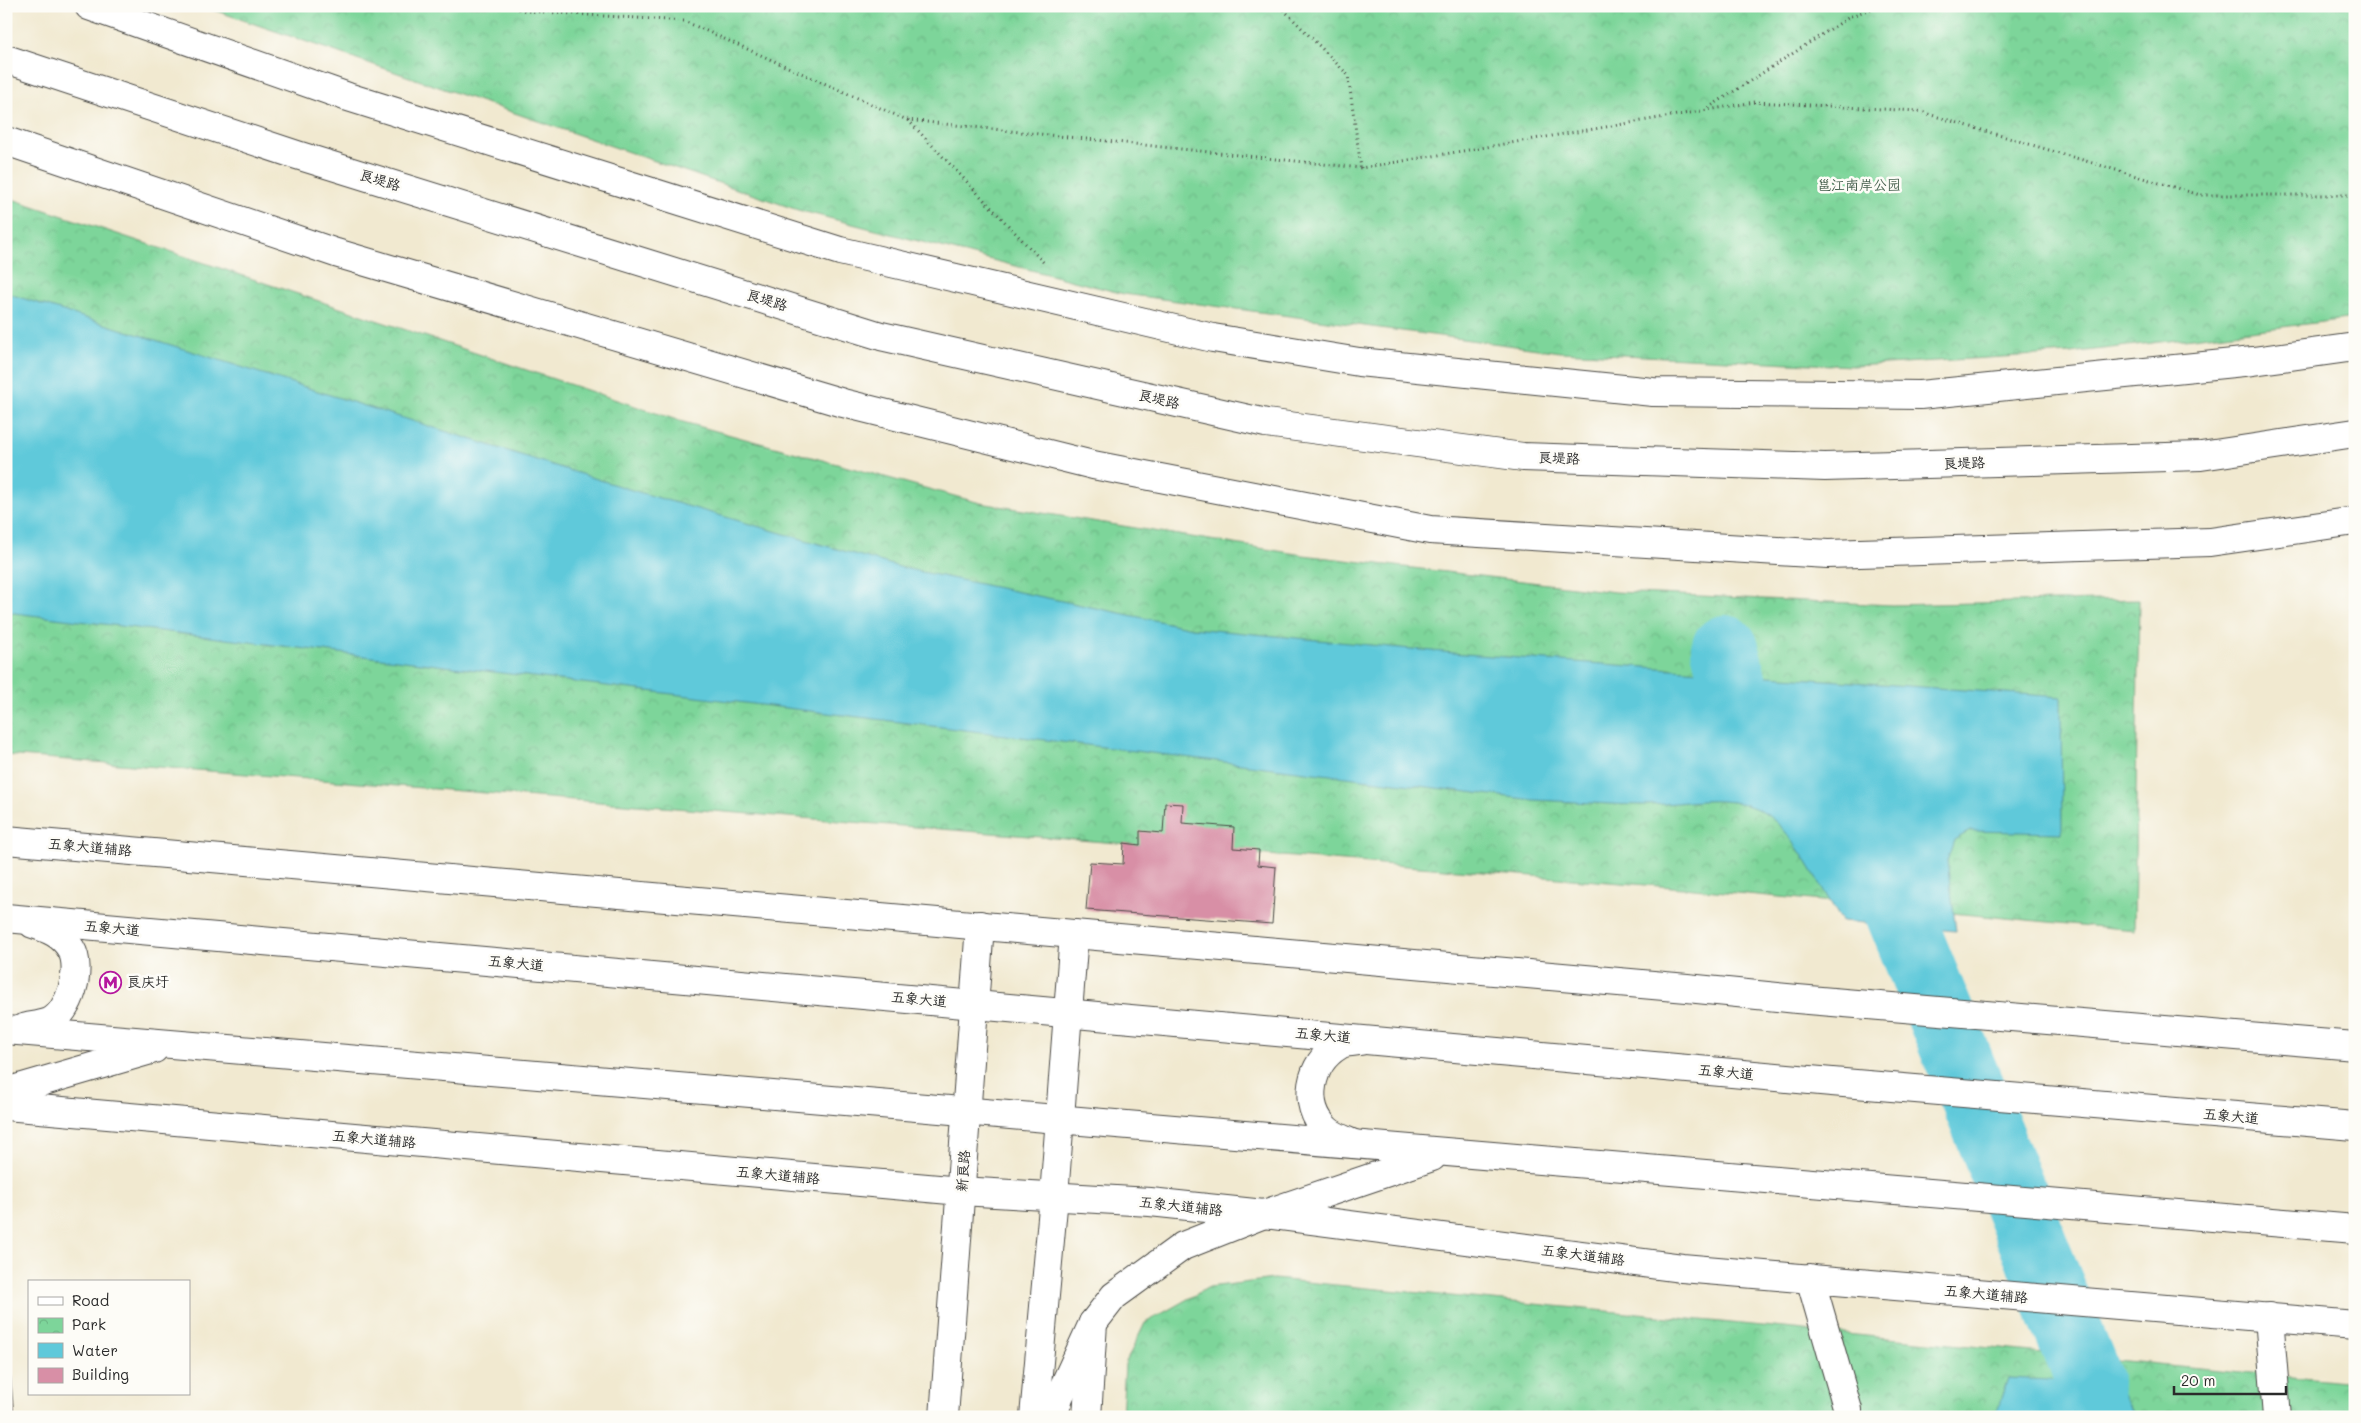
<svg xmlns="http://www.w3.org/2000/svg" width="2361" height="1423" font-family="Mali,'LXGW WenKai TC',sans-serif">
	<style>
		.park { fill: url(#park-crowns); stroke: #548062 }
		.water { fill: #5fc9da; stroke: #457a82 }
		.lines { fill: none; stroke-linecap: round; stroke-linejoin: round }
		.river { stroke: #5fc9da; stroke-width: 68 }
		.building { fill: #d88fa6 }
		.minor-casing { stroke: #494844; stroke-width: 30 }
		.major-casing { stroke: #494844; stroke-width: 30 }
		.path { stroke: #494844; stroke-width: 3; stroke-dasharray: 1 4; stroke-linecap: butt }
		.minor { stroke: #fff; stroke-width: 28 }
		.major { stroke: #fff; stroke-width: 28 }
		.labels { text-anchor: middle; stroke-width: 5; stroke-linejoin: round; paint-order: stroke }
		.street-label { font-size: 14px; fill: #2b2b2b; stroke: #fdfcf7 }
		.park-label { font-size: 14px; fill: #445e4c; stroke: #fdfcf7 }
		.poi-label { font-size: 14px; fill: #2b2b2b; stroke: #fdfcf7; text-anchor: start }
	</style>
	<defs>
		<pattern id="park-crowns" width="20" height="18" patternUnits="userSpaceOnUse" patternTransform="scale(1.25)"><rect width="20" height="18" fill="#7dd59a"/><path d="M2 6a3 3 0 1 1 6 0M12 15a3 3 0 1 1 6 0" fill="none" stroke="#6cb785"/></pattern>
	</defs>
	<rect width="100%" height="100%" fill="#fdfcf7"/>
	<filter id="ink" filterUnits="userSpaceOnUse"><feTurbulence type="fractalNoise" baseFrequency=".02" numOctaves="2"/><feDisplacementMap in="SourceGraphic" scale="10" xChannelSelector="R" yChannelSelector="G"/><feConvolveMatrix kernelMatrix="1 2 1 2 8 2 1 2 1" color-interpolation-filters="sRGB"/></filter>
	<filter id="wash" filterUnits="userSpaceOnUse"><feTurbulence type="fractalNoise" baseFrequency=".0096" numOctaves="4" result="noise"/><feDisplacementMap in="SourceGraphic" scale="20" xChannelSelector="R" yChannelSelector="G"/><feGaussianBlur stdDeviation="1.12" result="paint"/><feColorMatrix in="noise" values="0 0 0 0 0 0 0 0 0 0 0 0 0 0 0 0 0 1.4 0 .05"/><feComposite in="paint" operator="in"/></filter>
	<g filter="url(#wash)">
		<rect width="100%" height="100%" fill="#f1e9d0"/>
		<g class="park">
			<polygon points="202,6 2355,6 2355,318 2070,353 1853,366 1560,352 1124,294 798,210"/>
			<polygon points="6,197 683,422 980,503 1303,555 1615,592 1892,605 2139,599 2134,930 1672,887 6,755"/>
			<polygon points="1274,1279 2355,1383 2355,1417 1122,1417 1125,1364 1145,1323 1209,1287"/>
		</g>
		<g class="water">
			<path d="M 6,293 L 635,491 L 903,568 L 1192,628 L 1464,654 L 2061,697 L 2062,833 L 1970,831 L 1954,840 L 1947,861 L 1956,931 L 1842,921 C 1824,893 1799,843 1776,822 C 1740,788 1687,805 1644,805 C 1607,805 1570,801 1533,800 L 6,612 Z"/>
			<polygon points="2008,1378 2114,1383 2135,1417 1995,1417"/>
		</g>
		<g class="lines">
			<g class="river">
				<polyline points="1725,649 1742,721 1766,759"/>
				<polyline points="1852,851 1895,903 2089,1381 2088,1417"/>
			</g>
		</g>
		<g id="blocks">
			<g class="building">
				<polygon points="1165,803 1183,804 1182,823 1234,827 1233,848 1259,850 1258,865 1276,867 1272,924 1086,910 1090,862 1123,864 1124,843 1140,845 1140,831 1163,833"/>
				<polygon points="6,1344 8,1344 14,1417 6,1417"/>
			</g>
		</g>
	</g>
	<g filter="url(#ink)">
		<use href="#blocks" fill-opacity="0" stroke="#494844" stroke-width="1"/>
		<g class="lines">
			<defs>
				<g id="minor">
					<polyline points="89,6 348,97 840,251 1213,338 1359,362 1653,392 1920,395 2253,361 2355,347"/>
					<polyline points="6,840 1687,988 1797,999 2355,1046"/>
					<polyline points="6,1106 961,1191 1150,1202 1264,1214 1682,1268 2355,1325"/>
					<polyline points="1810,1278 1848,1410 1848,1417"/>
					<polyline points="2269,1317 2277,1417"/>
					<polyline points="1087,1417 1093,1323"/>
				</g>
				<g id="major">
					<polyline points="6,59 297,155 881,336 1266,423 1523,457 1825,467 2201,456 2355,433"/>
					<polyline points="6,141 336,253 843,403 1093,465 1430,530 1828,554 2210,542 2355,521"/>
					<polyline points="6,918 1832,1082 2355,1126"/>
					<path d="M 23,1028 C 31,1026 41,1025 49,1022 C 70,1013 83,968 71,949 C 62,934 49,929 33,924"/>
					<polyline points="6,1030 2355,1229"/>
					<polyline points="6,1092 154,1049"/>
					<path d="M 1354,1144 C 1345,1140 1333,1136 1326,1129 C 1301,1105 1310,1063 1338,1046 C 1343,1042 1353,1042 1360,1041"/>
					<polyline points="944,1417 980,925"/>
					<polyline points="1034,1417 1054,1196 1074,934"/>
					<polyline points="1053,1417 1059,1397 1093,1323 1114,1296 1183,1246 1264,1214 1432,1157"/>
				</g>
			</defs>
			<use href="#minor" class="minor-casing"/>
			<use href="#major" class="major-casing"/>
			<g class="path">
				<polyline points="509,6 526,11 684,21 907,120 1361,168 1755,102 1918,111 2200,195 2355,195"/>
				<polyline points="568,6 580,13"/>
				<polyline points="1280,6 1348,75 1361,168"/>
				<polyline points="1708,108 1851,16 1879,6"/>
				<polyline points="908,120 1045,264"/>
			</g>
			<use href="#minor" class="minor"/>
			<use href="#major" class="major"/>
		</g>
	</g>
	<defs>
		<symbol id="metro-ring" viewBox="-11 -11 22 22"><circle r="9.5" fill="#fdfcf7" stroke="#b5179e" stroke-width="1.5"/><path d="M-5.5 5V-5H-3L0 0L3-5H5.5V5H3V-.5L0 4L-3-.5V5Z" fill="#b5179e"/></symbol>
	</defs>
	<g fill-rule="evenodd">
		<use href="#metro-ring" x="98" y="970" width="25" height="25"/>
	</g>
	<g class="labels">
		<g class="street-label">
			<text transform="translate(380 180) rotate(17)" y="5">良堤路</text>
			<text transform="translate(767 300) rotate(17)" y="5">良堤路</text>
			<text transform="translate(1159 399) rotate(13)" y="5">良堤路</text>
			<text transform="translate(1559 458) rotate(2)" y="5">良堤路</text>
			<text transform="translate(1964 463) rotate(-2)" y="5">良堤路</text>
			<text transform="translate(90 847) rotate(5)" y="5">五象大道辅路</text>
			<text transform="translate(112 928) rotate(5)" y="5">五象大道</text>
			<text transform="translate(516 963) rotate(5)" y="5">五象大道</text>
			<text transform="translate(919 999) rotate(5)" y="5">五象大道</text>
			<text transform="translate(1323 1035) rotate(5)" y="5">五象大道</text>
			<text transform="translate(1726 1072) rotate(5)" y="5">五象大道</text>
			<text transform="translate(2231 1116) rotate(5)" y="5">五象大道</text>
			<text transform="translate(374 1139) rotate(5)" y="5">五象大道辅路</text>
			<text transform="translate(963 1171) rotate(-86)" y="5">新良路</text>
			<text transform="translate(778 1175) rotate(5)" y="5">五象大道辅路</text>
			<text transform="translate(1181 1206) rotate(6)" y="5">五象大道辅路</text>
			<text transform="translate(1583 1255) rotate(7)" y="5">五象大道辅路</text>
			<text transform="translate(1986 1294) rotate(5)" y="5">五象大道辅路</text>
		</g>
		<g class="park-label">
			<text x="1859" y="190">邕江南岸公园</text>
		</g>
		<g class="poi-label">
			<text x="127" y="987">良庆圩</text>
		</g>
	</g>
	<rect width="2361" height="1423" fill="none" stroke="#fdfcf7" stroke-width="25"/>
	<rect x="28" y="1280" width="162" height="115" fill="#fdfcf7" stroke="#a9a8a5"/>
	<rect x="38" y="1297" width="25" height="8" fill="#ffffff" stroke="#a9a8a5"/>
	<text x="72" y="1306" font-size="15" fill="#2b2b2b">Road</text>
	<rect x="38" y="1318" width="25" height="15" fill="url(#park-crowns)" stroke="#a9a8a5"/>
	<text x="72" y="1330" font-size="15" fill="#2b2b2b">Park</text>
	<rect x="38" y="1343" width="25" height="15" fill="#5fc9da" stroke="#a9a8a5"/>
	<text x="72" y="1356" font-size="15" fill="#2b2b2b">Water</text>
	<rect x="38" y="1368" width="25" height="15" fill="#d88fa6" stroke="#a9a8a5"/>
	<text x="72" y="1380" font-size="15" fill="#2b2b2b">Building</text>
	<path d="M2174 1386v8h112v-8" fill="none" stroke="#2b2b2b" stroke-width="2.5"/>
	<text x="2181" y="1386" font-size="15" fill="#2b2b2b" stroke="#fdfcf7" stroke-width="4" paint-order="stroke">20 m</text>
</svg>
